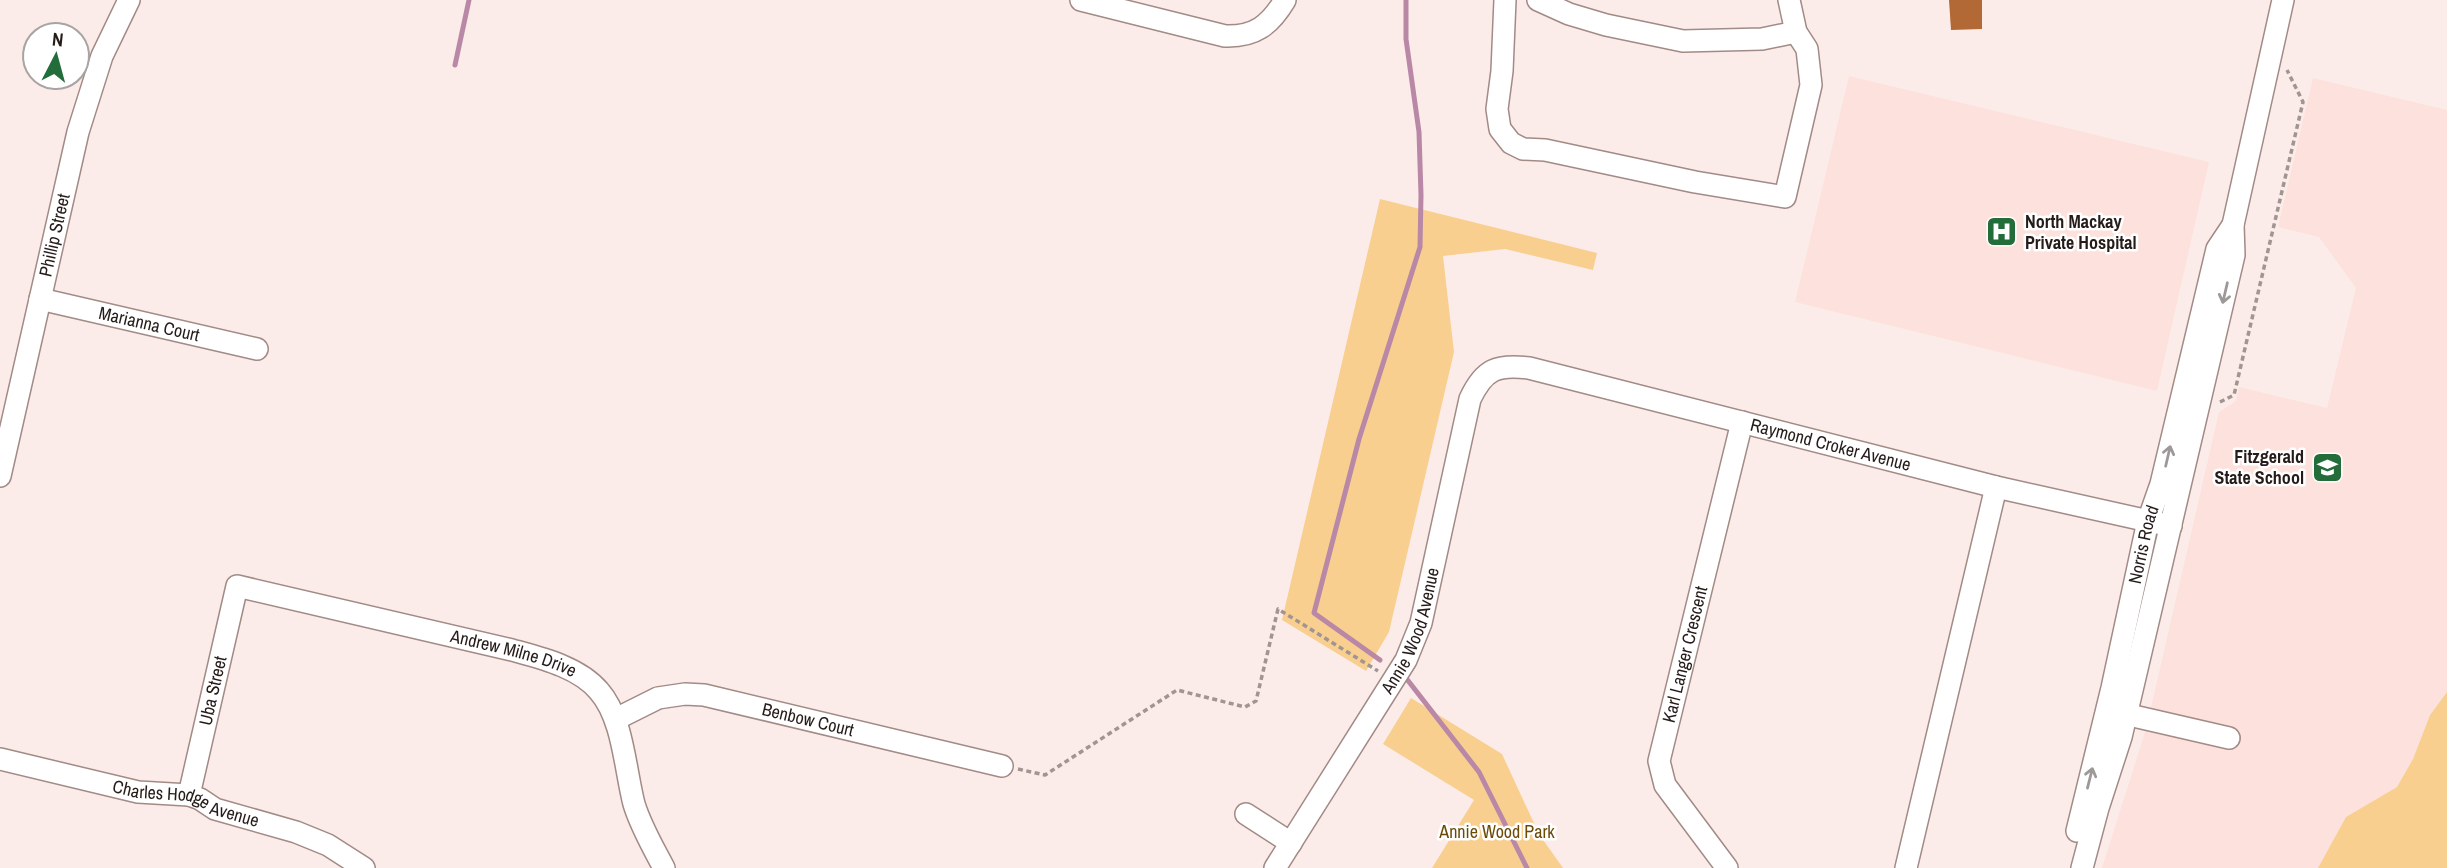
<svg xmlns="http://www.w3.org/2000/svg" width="2447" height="868" font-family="'Archivo Narrow',sans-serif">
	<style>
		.built { fill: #fde1dc }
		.green { fill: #f9cf90 }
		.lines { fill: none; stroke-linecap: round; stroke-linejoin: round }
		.stream { stroke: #b988a6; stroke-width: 5 }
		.building { fill: #b36935 }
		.minor-casing { stroke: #a28a86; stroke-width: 24 }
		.path { stroke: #a19491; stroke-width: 3.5; stroke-dasharray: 5 3.5; stroke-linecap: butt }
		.minor { stroke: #fff; stroke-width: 21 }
		.oneway { stroke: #9d9998 }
		.labels { text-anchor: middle; stroke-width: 5; stroke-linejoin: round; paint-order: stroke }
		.poi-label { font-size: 18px; font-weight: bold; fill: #251c1a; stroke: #fff; text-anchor: start }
		.street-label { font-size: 18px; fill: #251c1a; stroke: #fff }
		.park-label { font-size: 18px; fill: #6c4b08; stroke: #fff }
	</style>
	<rect width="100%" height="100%" fill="#fcece9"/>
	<g class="built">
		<polygon points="1849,76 2209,162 2157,391 1795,302"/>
		<polygon points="2313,78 2447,110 2447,692 2430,715 2413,759 2397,787 2346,817 2318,868 2102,868 2146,729 2219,412 2236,401 2239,387 2327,408 2356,288 2319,237 2278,227"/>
	</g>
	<g class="green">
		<polygon points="1380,199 1597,253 1593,270 1505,249 1443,256 1454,352 1389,632 1366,671 1282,620"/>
		<polygon points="2447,692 2447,868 2318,868 2346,817 2397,787 2413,759 2430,715"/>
		<polygon points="1411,698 1502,754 1539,834 1563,868 1432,868 1474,800 1383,744"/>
	</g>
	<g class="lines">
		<g class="stream">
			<polyline points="455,65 469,0"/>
			<polyline points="1380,660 1314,613 1359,439 1420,247 1421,195 1419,132 1406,39 1406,0"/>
			<polyline points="1406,678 1479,772 1527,868"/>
		</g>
	</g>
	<polygon class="building" points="1949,0 1982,0 1982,29 1951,30"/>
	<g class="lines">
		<defs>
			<g id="minor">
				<path d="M 1081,0 L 1225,36 C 1255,37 1270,25 1285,0"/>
				<polyline points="1505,0 1502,71 1497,109 1500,129 1511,143 1523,149 1545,150 1695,182 1785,197 1811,85 1807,49 1796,32 1789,0"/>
				<polyline points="1538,0 1569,14 1606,25 1683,41 1762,39 1796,32"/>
				<path id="s1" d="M 40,299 L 257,349"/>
				<path id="s2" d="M 0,476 L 78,132 L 102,56 L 129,0"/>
				<polyline points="2116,712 2229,738"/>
				<path id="s3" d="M 616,719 L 658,698 L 685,694 L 704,695 L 1002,766"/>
				<path id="s4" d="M 0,759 L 138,792 L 189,795 L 200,799 L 215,809 L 296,832 L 328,845 L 364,868"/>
				<path id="s5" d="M 189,795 L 237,586 L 512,650 C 541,658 579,667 599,691 C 623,718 625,769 634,804 C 641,827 653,847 664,868"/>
				<polyline points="1246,814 1291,843"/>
				<path id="s6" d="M 2077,831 L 2112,688 L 2148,521 L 2161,484 L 2217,249 L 2233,225"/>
				<path id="s7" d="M 1275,868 L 1406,660 L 1421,623 L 1470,399 C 1484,369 1497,364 1529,368 L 1996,487 L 2171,526"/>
				<path id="s8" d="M 1727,868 L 1665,785 L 1659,761 L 1742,422"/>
				<polyline points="1906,868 1996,487"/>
				<polyline points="2082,868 2098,808 2121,737 2234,255 2233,225 2283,0"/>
			</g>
		</defs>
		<use href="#minor" class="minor-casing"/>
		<g class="path">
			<polyline points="2220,402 2234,395 2303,102 2287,70"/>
			<polyline points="1018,769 1045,775 1177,690 1245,707 1256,701 1278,609 1378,671"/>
		</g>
		<use href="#minor" class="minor"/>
	</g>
	<defs><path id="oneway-shaft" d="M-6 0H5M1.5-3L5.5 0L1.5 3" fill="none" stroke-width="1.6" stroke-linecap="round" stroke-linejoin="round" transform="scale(1.75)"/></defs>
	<g class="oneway">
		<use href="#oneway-shaft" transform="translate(2225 293) rotate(103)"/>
		<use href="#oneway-shaft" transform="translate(2168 456) rotate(-77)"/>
		<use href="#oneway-shaft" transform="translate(2090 778) rotate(-76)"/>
	</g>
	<defs>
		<symbol id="hospital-square" viewBox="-11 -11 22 22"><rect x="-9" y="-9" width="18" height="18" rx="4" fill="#236d3b" stroke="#fff"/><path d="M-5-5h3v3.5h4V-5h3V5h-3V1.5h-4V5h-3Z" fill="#fff"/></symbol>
		<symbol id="school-square" viewBox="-11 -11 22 22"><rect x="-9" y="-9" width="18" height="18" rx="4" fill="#236d3b" stroke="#fff"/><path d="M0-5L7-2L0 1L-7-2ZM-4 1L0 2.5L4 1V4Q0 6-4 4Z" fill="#fff"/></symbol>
	</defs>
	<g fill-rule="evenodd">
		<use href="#hospital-square" x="1984" y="214" width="35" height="35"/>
		<use href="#school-square" x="2310" y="450" width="35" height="35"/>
	</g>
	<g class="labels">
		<g class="poi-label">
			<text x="2025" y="228">North Mackay<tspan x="2025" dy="21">Private Hospital</tspan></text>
			<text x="2304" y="463" text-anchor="end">Fitzgerald<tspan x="2304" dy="21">State School</tspan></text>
		</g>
		<g class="street-label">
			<text dy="6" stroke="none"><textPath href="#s2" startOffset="247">Phillip Street</textPath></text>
			<text dy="6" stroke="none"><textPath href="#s1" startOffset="112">Marianna Court</textPath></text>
			<text dy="6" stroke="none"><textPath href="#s7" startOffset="900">Raymond Croker Avenue</textPath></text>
			<text dy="6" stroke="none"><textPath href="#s6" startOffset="294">Norris Road</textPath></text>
			<text dy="6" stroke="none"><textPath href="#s7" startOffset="275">Annie Wood Avenue</textPath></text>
			<text dy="6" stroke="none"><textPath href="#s8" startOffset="238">Karl Langer Crescent</textPath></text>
			<text dy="6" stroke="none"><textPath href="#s5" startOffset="499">Andrew Milne Drive</textPath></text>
			<text dy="6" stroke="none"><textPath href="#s5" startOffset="107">Uba Street</textPath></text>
			<text dy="6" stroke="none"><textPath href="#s3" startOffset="200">Benbow Court</textPath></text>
			<text dy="6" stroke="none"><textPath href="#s4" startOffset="192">Charles Hodge Avenue</textPath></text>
		</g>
		<g class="park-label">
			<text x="1497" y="838">Annie Wood Park</text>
		</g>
	</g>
	<g transform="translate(56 56) rotate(6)"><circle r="33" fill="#ffffff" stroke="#a8a4a3" stroke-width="2"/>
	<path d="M0-5L12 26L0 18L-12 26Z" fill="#236d3b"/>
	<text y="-10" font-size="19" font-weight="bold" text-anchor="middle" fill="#251c1a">N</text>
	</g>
</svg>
